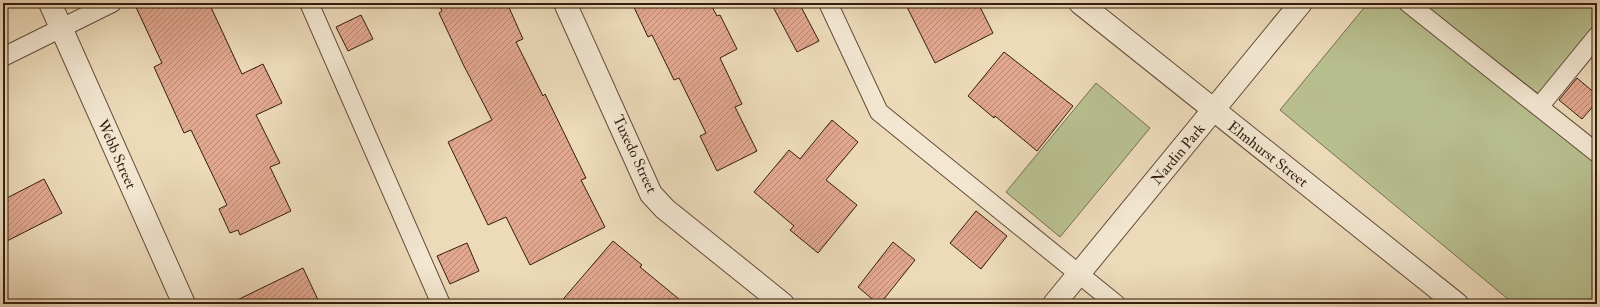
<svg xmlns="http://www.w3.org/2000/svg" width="1600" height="307" font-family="'IM FELL Double Pica',serif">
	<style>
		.grass { fill: #b8bf8f; stroke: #766e4f }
		.building { fill: url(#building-hatch); stroke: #351d0f }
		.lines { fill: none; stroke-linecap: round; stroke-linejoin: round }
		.lane-casing { stroke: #634c3a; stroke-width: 20 }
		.street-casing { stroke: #634c3a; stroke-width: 24 }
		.lane { stroke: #f3e7d2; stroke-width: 18 }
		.street { stroke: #f3e7d2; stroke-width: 22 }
		.labels { text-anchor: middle; stroke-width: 3; stroke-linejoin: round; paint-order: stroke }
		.street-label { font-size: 15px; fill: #351d0f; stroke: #f3e7d2 }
	</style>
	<defs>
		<pattern id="building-hatch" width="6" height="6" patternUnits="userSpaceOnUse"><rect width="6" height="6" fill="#e1a78f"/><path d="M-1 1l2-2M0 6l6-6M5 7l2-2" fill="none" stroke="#b78773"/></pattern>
	</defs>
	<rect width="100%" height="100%" fill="#ecdab9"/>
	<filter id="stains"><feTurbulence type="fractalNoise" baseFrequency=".005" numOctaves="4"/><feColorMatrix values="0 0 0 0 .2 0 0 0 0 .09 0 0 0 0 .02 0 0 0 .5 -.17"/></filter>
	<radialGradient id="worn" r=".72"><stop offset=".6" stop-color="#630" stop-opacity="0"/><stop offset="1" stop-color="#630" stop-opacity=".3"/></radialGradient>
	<g class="grass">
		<polygon points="1368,3 1406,3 1597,161 1597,304 1514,304 1280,110"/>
		<polygon points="1422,3 1597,3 1597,22 1540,95"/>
		<polygon points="1096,83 1150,128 1060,237 1006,192"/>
	</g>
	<g class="building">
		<polygon points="134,3 209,3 242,74 263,64 282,103 256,115 280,163 270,167 291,211 240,235 238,230 230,233 219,209 227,205 191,130 184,133 154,67 162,63"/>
		<polygon points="438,3 507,3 523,39 516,42 543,96 545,94 586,178 581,180 605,227 530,265 506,217 488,225 448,142 492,120 464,66 439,13 442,11"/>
		<polygon points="632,3 710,3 717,16 720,15 737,49 720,58 742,104 735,107 757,151 717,171 700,136 706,133 679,78 674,80 652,35 648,37"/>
		<polygon points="771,3 799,3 819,41 797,52"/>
		<polygon points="905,3 978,3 993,33 935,63"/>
		<polygon points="361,15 373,39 348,51 336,27"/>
		<polygon points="1004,52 1073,106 1037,151 995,116 994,118 968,96"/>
		<polygon points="1577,78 1597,95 1597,102 1582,119 1559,100"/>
		<polygon points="832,120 858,142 826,180 857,205 818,253 790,230 794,226 754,192 789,150 800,159"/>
		<polygon points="44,179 62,213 3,243 3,200"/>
		<polygon points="976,211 1007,236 981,269 950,243"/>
		<polygon points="613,241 642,265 640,267 685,304 559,304"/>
		<polygon points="893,242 915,260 880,304 878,304 858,287"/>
		<polygon points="467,243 479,271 450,284 437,256"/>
		<polygon points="303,268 320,304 229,304"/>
	</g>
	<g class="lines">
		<defs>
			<g id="lane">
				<polyline points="309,3 441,304"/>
				<polyline points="828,3 879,112 1116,304"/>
				<polyline points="1408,3 1597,153"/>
				<polyline points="3,57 112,3"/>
				<polyline points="1539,107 1597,36"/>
			</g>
			<g id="street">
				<polyline points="50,3 184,304"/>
				<polyline points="565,3 651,194 665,209 783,304"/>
				<polyline points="1080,3 1457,304"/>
				<polyline points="1054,304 1301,3"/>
			</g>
		</defs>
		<use href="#lane" class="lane-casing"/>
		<use href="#street" class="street-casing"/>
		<use href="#lane" class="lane"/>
		<use href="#street" class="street"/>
	</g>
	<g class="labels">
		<g class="street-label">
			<text transform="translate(117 154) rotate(66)" y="5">Webb Street</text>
			<text transform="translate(635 154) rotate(65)" y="5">Tuxedo Street</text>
			<text transform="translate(1178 154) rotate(-50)" y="5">Nardin Park</text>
			<text transform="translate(1268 154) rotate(38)" y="5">Elmhurst Street</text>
		</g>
	</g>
	<rect width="1600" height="307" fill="none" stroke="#ecdab9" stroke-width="16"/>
	<rect x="4" y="4" width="1592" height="299" fill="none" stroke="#351d0f" stroke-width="2"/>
	<rect x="8" y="8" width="1584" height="291" fill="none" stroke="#351d0f"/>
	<rect width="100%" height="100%" filter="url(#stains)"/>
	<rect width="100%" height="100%" fill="url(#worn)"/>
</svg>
